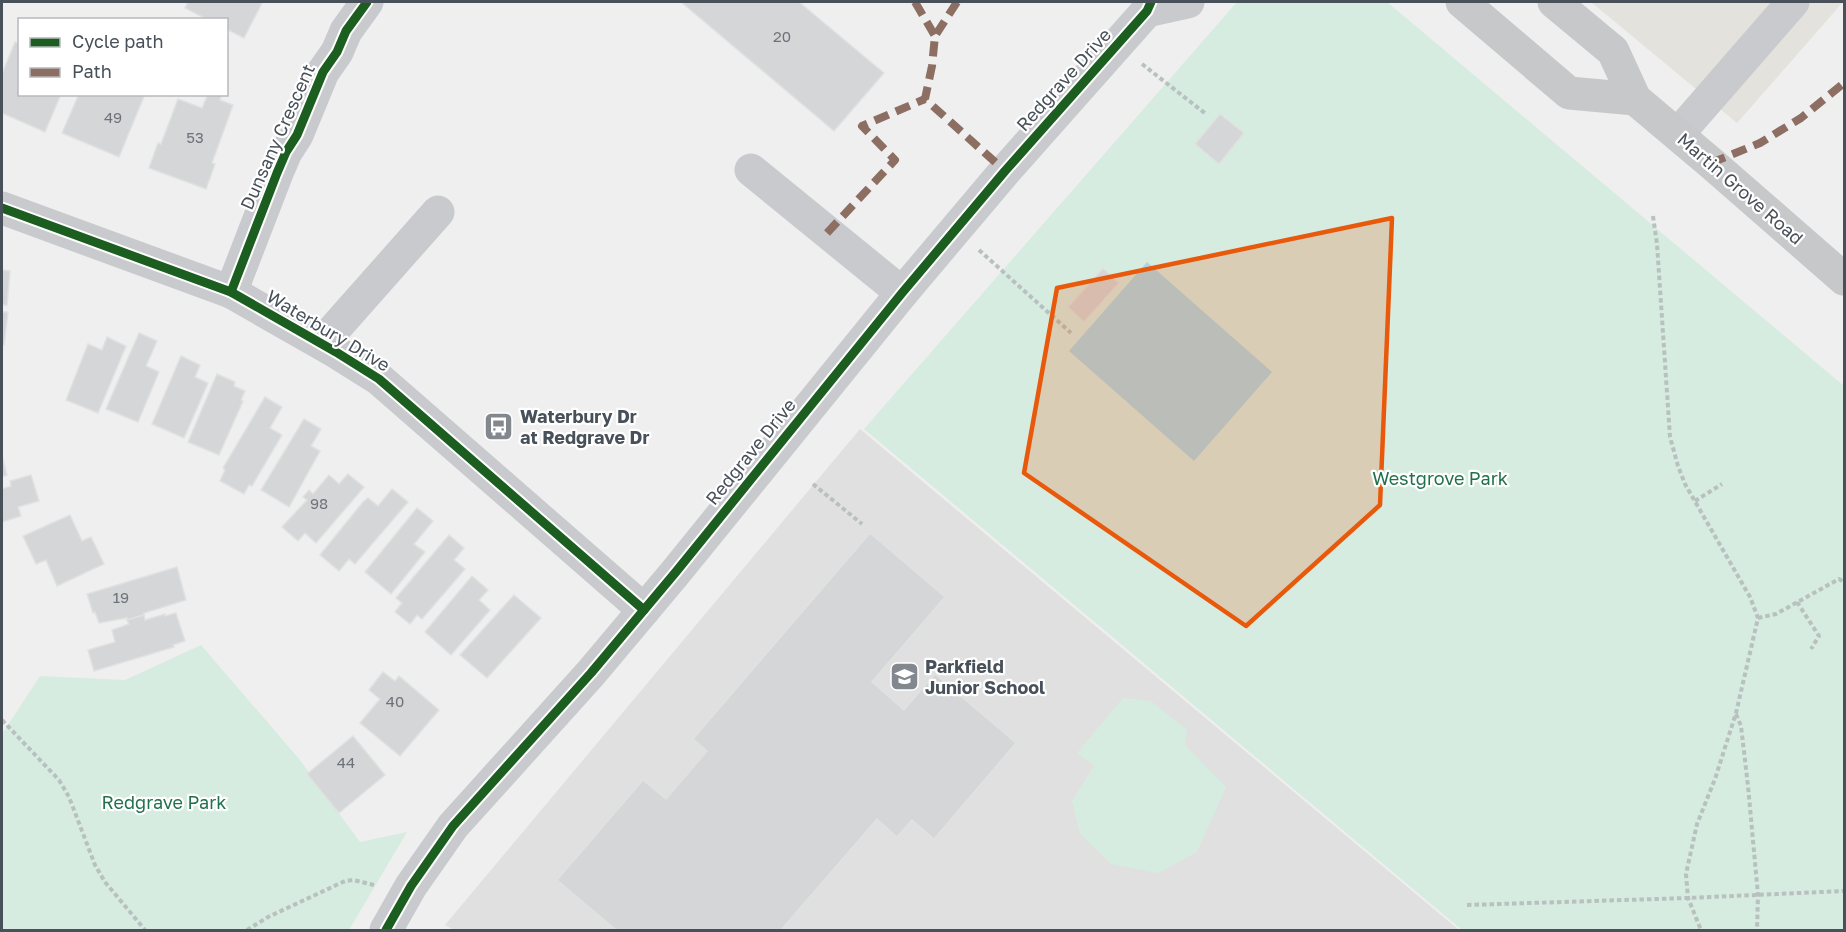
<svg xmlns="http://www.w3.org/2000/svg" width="1846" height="932" font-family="'Golos Text',sans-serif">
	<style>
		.commercial { fill: #e3e2dd }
		.education { fill: #e1e0e0 }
		.green { fill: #d6ece0 }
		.water { fill: #afd6e4 }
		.building { fill: #d5d6d8; stroke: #e0e1e1; stroke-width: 1.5 }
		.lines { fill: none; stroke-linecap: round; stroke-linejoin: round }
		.path { stroke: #b8c1bf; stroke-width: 4; stroke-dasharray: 4.5 3; stroke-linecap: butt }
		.minor { stroke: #c9cacd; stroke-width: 33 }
		.major { stroke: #c6c8ca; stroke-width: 33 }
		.quiet { stroke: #8d6e63; stroke-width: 8; stroke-dasharray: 15 8; stroke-linecap: butt }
		.cycleway-casing { stroke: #fff; stroke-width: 13 }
		.cycleway { stroke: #1b5e20; stroke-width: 9 }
		.marked { fill: #e8590c; fill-opacity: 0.2; stroke: #e8590c; stroke-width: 4.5; stroke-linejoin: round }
		.labels { text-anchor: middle; stroke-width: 4.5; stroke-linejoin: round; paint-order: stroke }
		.number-label { font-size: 15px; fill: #6d737a }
		.street-label { font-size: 18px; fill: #485059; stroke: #fff }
		.poi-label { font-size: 18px; font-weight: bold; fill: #485059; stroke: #fff; text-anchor: start }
		.park-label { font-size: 18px; fill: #22714e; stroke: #fff }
	</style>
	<rect width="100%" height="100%" fill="#efefef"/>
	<polygon class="commercial" points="1591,2 1843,2 1737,123"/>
	<polygon class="education" points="860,429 1459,930 454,930 445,925"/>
	<g class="green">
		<polygon points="1237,2 1387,2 1844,386 1844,930 1462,930 864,429"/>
		<polygon points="201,645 300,760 360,842 407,832 349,930 2,930 2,734 40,676 125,680"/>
		<polygon points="1123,698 1151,701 1187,730 1185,745 1226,787 1197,852 1158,873 1111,864 1080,834 1072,801 1094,766 1077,753"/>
	</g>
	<polygon class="water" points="1147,262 1272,372 1194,461 1069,351"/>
	<g class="building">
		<polygon points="188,2 259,2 262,3 244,38 226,29 226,20 208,20 185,8"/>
		<polygon points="681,2 799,2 884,73 834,131"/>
		<polygon points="15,42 20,44 20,94 61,94 45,132 2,113 2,74"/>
		<polygon points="79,94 145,94 119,157 62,133"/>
		<polygon points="208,94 222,94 220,100 233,105 212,163 215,164 206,189 149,168 158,143 161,144 178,99 202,108"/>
		<polygon points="1220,114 1244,133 1219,164 1195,144"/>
		<polygon points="1103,268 1119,283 1084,322 1068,307"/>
		<polygon points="2,270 10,271 7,305 2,305"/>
		<polygon points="2,312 8,312 4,345 2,345"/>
		<polygon points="139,333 157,341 146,366 159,372 138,422 106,409"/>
		<polygon points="107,337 126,346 98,413 66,400 88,344 102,350"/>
		<polygon points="181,356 200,365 195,377 208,383 184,438 152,424"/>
		<polygon points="217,374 235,382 234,386 245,391 241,400 243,401 219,455 188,442"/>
		<polygon points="265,397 282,407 270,428 282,435 252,486 249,485 244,494 220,481 225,470 223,468"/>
		<polygon points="304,419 321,429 311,446 320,451 289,507 261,490"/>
		<polygon points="2,456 7,475 2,477"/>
		<polygon points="348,474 364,487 316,543 305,533 298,541 282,527 307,500 303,497 309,490 313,494 329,475 339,484"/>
		<polygon points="31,475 39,501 18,507 21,516 2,522 2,489 11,486 10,481"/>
		<polygon points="392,489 408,502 355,564 349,559 339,571 320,555 363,502 368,498 378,506"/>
		<polygon points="417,508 433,521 414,544 425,552 391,594 365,572"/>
		<polygon points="70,515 82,541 91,537 104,564 57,586 46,560 36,564 23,536"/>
		<polygon points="870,533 945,597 872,682 904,710 935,674 1016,743 934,839 912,820 897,837 877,819 781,930 616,930 557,880 643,780 666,799 707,751 693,739"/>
		<polygon points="449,535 464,548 454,560 465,569 422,619 417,615 410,624 395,612 402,603 396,598"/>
		<polygon points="177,567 186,600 144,613 144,615 127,620 127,618 99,623 95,612 93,613 87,594"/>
		<polygon points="472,576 488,590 479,600 490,610 451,655 425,632"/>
		<polygon points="514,595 541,618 487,678 460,655"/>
		<polygon points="176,613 185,641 173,645 174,647 94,671 88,650 115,642 112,630 129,624 127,620 144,615 145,620 165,614 165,616"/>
		<polygon points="383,672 395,681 399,676 439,710 400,756 360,723 380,699 369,690"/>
		<polygon points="353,736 385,775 339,813 307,774"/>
	</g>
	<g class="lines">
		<g class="path">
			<polyline points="1142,64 1206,114"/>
			<polyline points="1653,216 1657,244 1670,437 1678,466 1685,484 1750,597 1758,618 1736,713 1715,779 1697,824 1686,874 1688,898 1701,930"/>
			<polyline points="979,250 1071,333"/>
			<polyline points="813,484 862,524"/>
			<polyline points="1695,501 1722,484"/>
			<polyline points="1797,602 1819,636 1811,649"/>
			<polyline points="1758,618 1776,614 1839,579 1844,582"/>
			<polyline points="1736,714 1741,726 1748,786 1758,895 1757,930"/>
			<polyline points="2,720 59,780 69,797 95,865 105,882 145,930"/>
			<polyline points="1467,905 1688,898 1844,891"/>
			<polyline points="247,930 268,917 345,881 353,880 374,885"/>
		</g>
		<g class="minor">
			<polyline points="1147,11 1188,2"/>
			<polyline points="1678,134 1793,2"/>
			<polyline points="751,170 902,293"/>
			<polyline points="2,208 231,292 336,352 379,379 644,610"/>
			<polyline points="231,292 277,173 286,152 297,135 323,72 337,52 346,31 367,2"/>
			<polyline points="322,343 438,212"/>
			<polyline points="386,930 411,886 453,826 591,673 675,573 902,293 1005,171 1147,11 1151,2"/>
		</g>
		<g class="major">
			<polyline points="1462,2 1569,93 1635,99"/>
			<polyline points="1554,2 1613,51 1635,99 1711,163 1844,279"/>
		</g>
		<g class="quiet">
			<polyline points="915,2 935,36"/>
			<polyline points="957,2 935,36 932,66 925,99 1005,171"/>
			<polyline points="1711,163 1760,143 1801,118 1844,83"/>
			<polyline points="827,233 895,160 862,126 925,99"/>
		</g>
		<defs>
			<g id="cycleway">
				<polyline points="2,208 231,292 336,352 379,379 644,610"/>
				<polyline points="231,292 277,173 286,152 297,135 323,72 337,52 346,31 367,2"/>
				<polyline points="386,930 411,886 453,826 591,673 675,573 902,293 1005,171 1147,11 1151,2"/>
			</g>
		</defs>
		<use href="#cycleway" class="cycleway-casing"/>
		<use href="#cycleway" class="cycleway"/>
	</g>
	<path class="marked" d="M 1392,218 L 1380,505 L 1246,626 L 1024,473 L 1057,288 Z"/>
	<defs>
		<symbol id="bus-square" viewBox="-11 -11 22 22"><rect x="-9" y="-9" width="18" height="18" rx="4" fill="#82888e" stroke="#fff"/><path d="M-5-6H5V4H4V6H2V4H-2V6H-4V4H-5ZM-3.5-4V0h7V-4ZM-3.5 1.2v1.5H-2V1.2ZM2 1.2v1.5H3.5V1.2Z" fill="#fff"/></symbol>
		<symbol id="school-square" viewBox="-11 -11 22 22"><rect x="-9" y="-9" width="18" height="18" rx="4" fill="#82888e" stroke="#fff"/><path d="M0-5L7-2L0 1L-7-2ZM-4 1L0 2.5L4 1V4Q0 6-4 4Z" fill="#fff"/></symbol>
	</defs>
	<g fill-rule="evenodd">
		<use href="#bus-square" x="482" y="410" width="33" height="33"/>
		<use href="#school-square" x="888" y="660" width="33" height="33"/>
	</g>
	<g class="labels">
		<g class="number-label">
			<text x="782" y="42">20</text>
			<text x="113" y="123">49</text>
			<text x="195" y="143">53</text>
			<text x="319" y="509">98</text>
			<text x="121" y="603">19</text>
			<text x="395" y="707">40</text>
			<text x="346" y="768">44</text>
		</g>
		<g class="street-label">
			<text transform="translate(1064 80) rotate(-48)" y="6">Redgrave Drive</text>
			<text transform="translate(278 137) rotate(-66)" y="6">Dunsany Crescent</text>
			<text transform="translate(1740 189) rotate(41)" y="6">Martin Grove Road</text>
			<text transform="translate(328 331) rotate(31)" y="6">Waterbury Drive</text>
			<text transform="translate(751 452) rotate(-51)" y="6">Redgrave Drive</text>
		</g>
		<g class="poi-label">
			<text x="520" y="423">Waterbury Dr<tspan x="520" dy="21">at Redgrave Dr</tspan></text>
			<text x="925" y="673">Parkfield<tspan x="925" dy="21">Junior School</tspan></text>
		</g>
		<g class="park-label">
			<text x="1440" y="485">Westgrove Park</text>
			<text x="164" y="809">Redgrave Park</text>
		</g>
	</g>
	<rect width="1846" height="932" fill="none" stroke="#485059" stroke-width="6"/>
	<rect x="18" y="18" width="210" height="78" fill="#ffffff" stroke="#b6b9bd" stroke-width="1.5"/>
	<rect x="30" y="38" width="30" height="9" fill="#1b5e20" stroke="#b6b9bd" stroke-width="1.5"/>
	<text x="72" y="48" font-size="18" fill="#485059">Cycle path</text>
	<rect x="30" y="68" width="30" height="9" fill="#8d6e63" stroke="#b6b9bd" stroke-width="1.5"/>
	<text x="72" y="78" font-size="18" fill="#485059">Path</text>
</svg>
